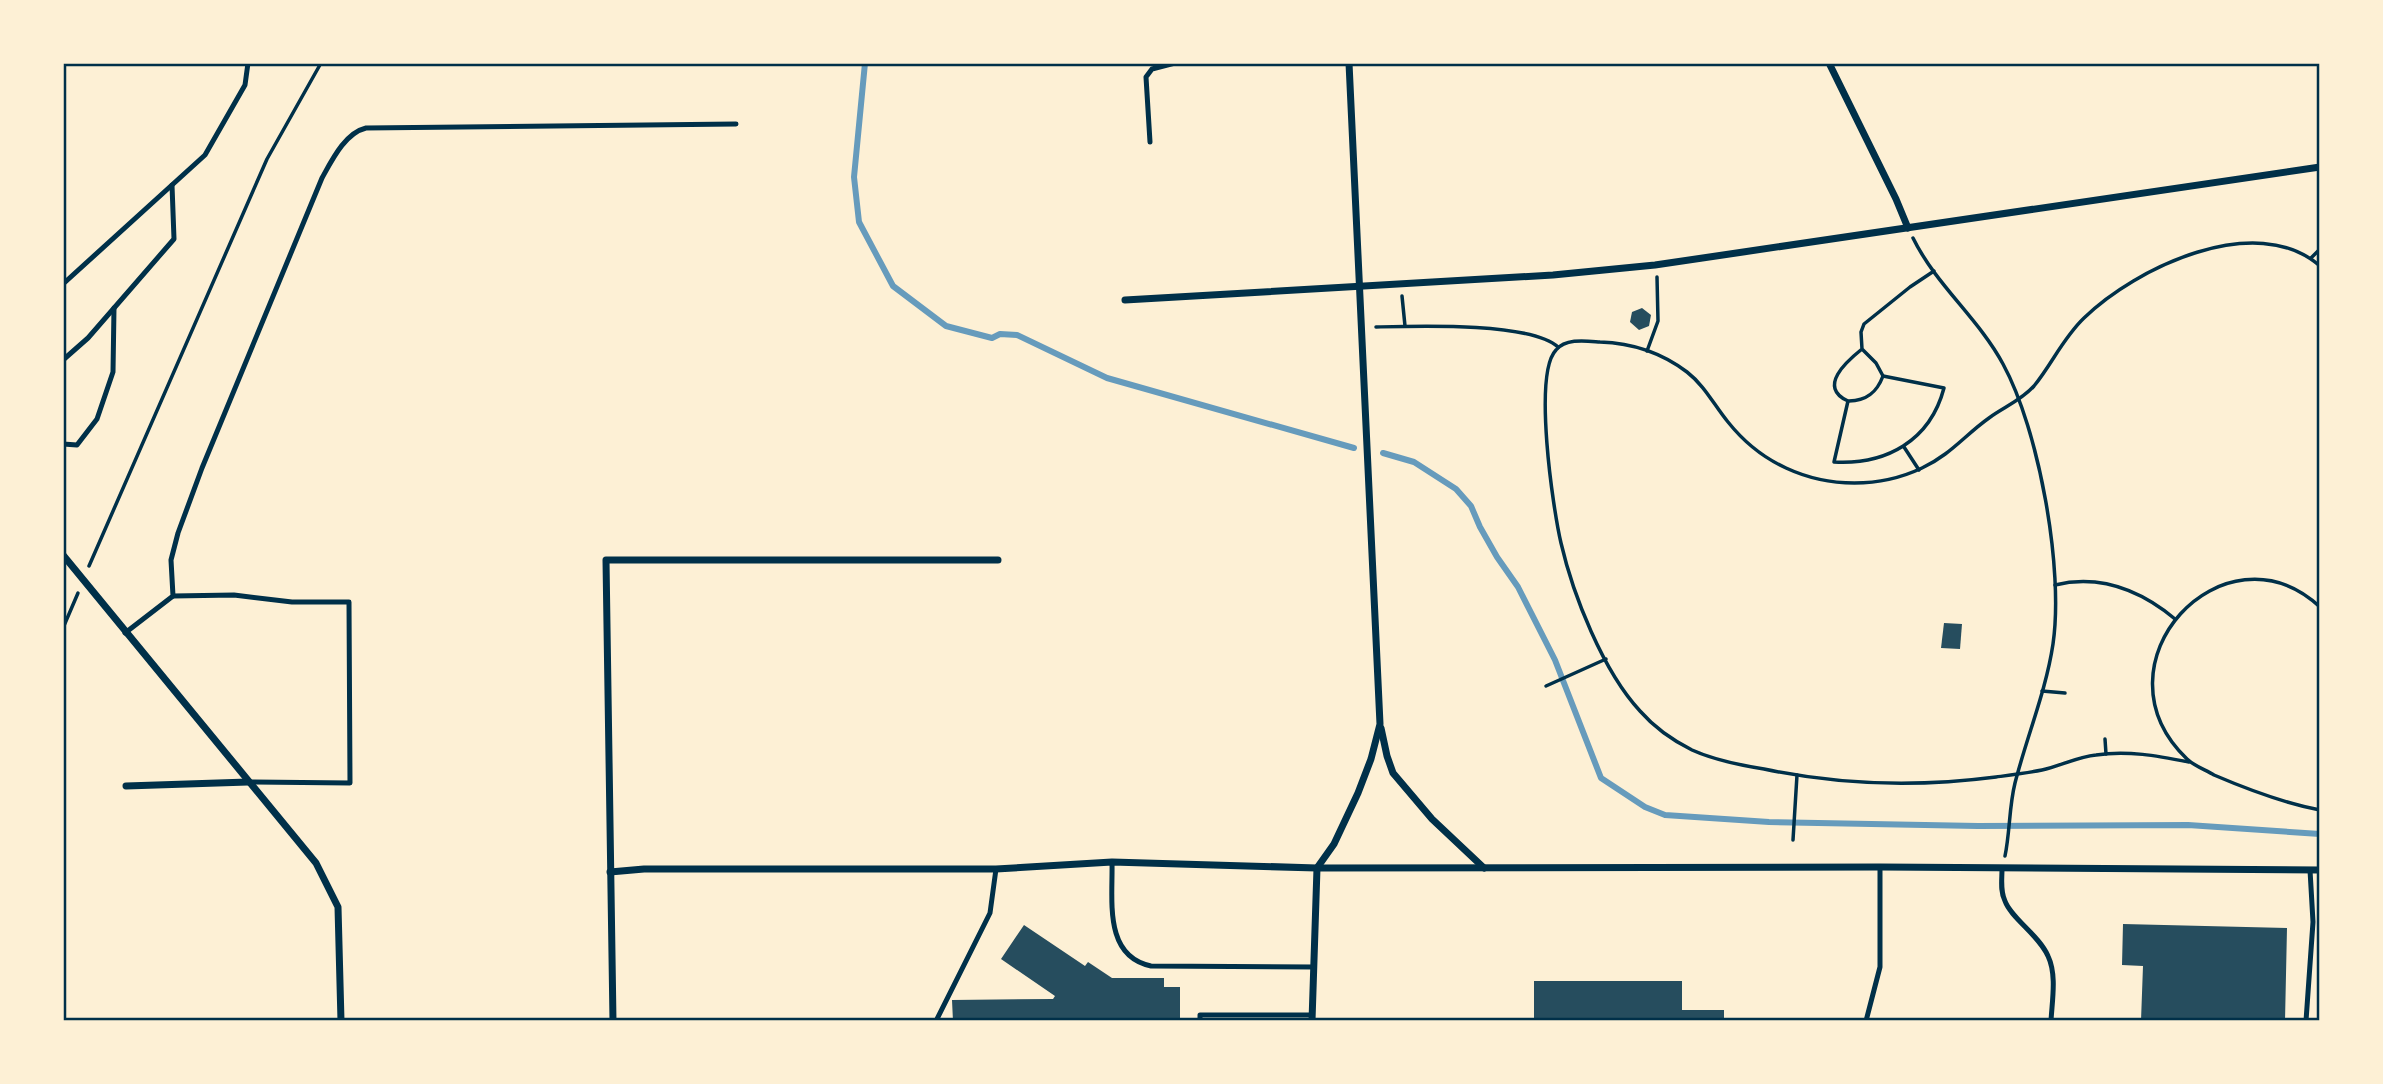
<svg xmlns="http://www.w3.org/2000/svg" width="2383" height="1084" font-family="'Archivo Narrow',sans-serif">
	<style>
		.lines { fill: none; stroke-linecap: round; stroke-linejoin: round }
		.stream { stroke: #669bbc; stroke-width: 6 }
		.building { fill: #264d5e }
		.path { stroke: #003049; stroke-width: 3.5 }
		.service { stroke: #003049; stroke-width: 5 }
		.minor { stroke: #003049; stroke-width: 7 }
		.neatline { fill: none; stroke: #003049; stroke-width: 2.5 }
	</style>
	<rect width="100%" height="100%" fill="#fdf0d5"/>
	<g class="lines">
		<g class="stream">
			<polyline points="865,63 854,177 859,222 893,286 946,326 992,338 1000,334 1017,335 1107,378 1354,448"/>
			<polyline points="1383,453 1414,462 1456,489 1471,506 1480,527 1497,557 1518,587 1555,660 1601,778 1645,807 1665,815 1769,822 1978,826 2188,825 2320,834"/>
		</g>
	</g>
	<g class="building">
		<polygon points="1642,308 1651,315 1649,326 1639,330 1630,322 1632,312"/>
		<polygon points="1944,623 1962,624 1960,649 1941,648"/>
		<polygon points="2123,924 2287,928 2285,1021 2141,1021 2143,966 2122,965"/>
		<polygon points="1024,925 1085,966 1088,962 1112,978 1164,978 1164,987 1180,987 1180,1021 953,1021 952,1000 1053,999 1055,996 1001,959"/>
		<polygon points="1534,981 1682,981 1682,1010 1724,1010 1724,1021 1534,1021"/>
	</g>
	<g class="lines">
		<g class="path">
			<path d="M 1913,238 C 1936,285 1979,319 2003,364 C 2039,430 2064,569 2053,644 C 2046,691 2027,736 2015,783 C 2009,807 2010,832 2005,856"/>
			<polyline points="2311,258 2320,249"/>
			<polyline points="1402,296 1405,326"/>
			<path d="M 1376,327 C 1416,326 1531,322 1558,347"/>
			<path d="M 1862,349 C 1847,361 1817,387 1848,401 L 1834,462 C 1886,465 1930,441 1944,388 L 1883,376 L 1876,363 L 1862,349 L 1861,332 L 1864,324 L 1910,287 L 1934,271"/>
			<polyline points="1647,351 1658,321 1657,277"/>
			<path d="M 1849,401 C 1867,401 1877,392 1883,376"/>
			<polyline points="1904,447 1919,470"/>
			<polyline points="89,566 267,159 321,63"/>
			<path d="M 2055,585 C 2101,574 2140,590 2175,619"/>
			<path d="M 2320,607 C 2224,518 2088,664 2187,759 C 2194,766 2206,770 2214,775 C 2249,790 2283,803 2320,810"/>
			<polyline points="63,628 78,593"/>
			<polyline points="1546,686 1606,659"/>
			<polyline points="2042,691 2065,693"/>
			<polyline points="2105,739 2106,754"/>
			<path d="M 2189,762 C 2158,756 2127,750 2096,755 C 2077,757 2060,766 2042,770 C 2027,773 2011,775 1996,777 C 1919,787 1839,785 1764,769 C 1739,765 1714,760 1692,750 C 1672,740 1654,727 1640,711 C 1603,671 1573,595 1561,543 C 1553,509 1533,374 1556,350 C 1566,338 1586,341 1600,342 C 1631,343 1662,353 1687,372 C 1705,386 1714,405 1728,422 C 1744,442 1764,458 1786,468 C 1829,488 1880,488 1922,468 C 1950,455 1965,435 1989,418 C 2004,407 2022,400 2034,386 C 2052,364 2063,338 2084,318 C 2135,268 2256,210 2320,266"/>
			<polyline points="1793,840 1797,775"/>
		</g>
		<g class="service">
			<polyline points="1150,142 1146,77 1152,69 1175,63"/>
			<polyline points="63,284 205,155 245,85 248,63"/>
			<polyline points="63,360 88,338 174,239 172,185"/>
			<polyline points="63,444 77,445 97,419 113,372 114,308"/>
			<polyline points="173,596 234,595 292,602 349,602 350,783 248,782"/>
			<path d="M 125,633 L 173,596 L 171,560 L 178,533 L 202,468 L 322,178 C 332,160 345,133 366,128 L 736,124"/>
			<path d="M 1112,862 C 1113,899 1103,956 1151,966 L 1314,967"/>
			<path d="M 2002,869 C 2002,880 2000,891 2005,901 C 2011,918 2039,935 2048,956 C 2057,975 2052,1001 2051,1021"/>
			<polyline points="936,1021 990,913 996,869"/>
			<polyline points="1200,1021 1200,1015 1312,1015"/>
			<polyline points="1866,1021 1880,967 1880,867"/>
			<polyline points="2306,1021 2313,922 2310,870"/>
		</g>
		<g class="minor">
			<polyline points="1829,63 1896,199 1908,228"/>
			<polyline points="1125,300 1553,275 1655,265 2320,167"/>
			<polyline points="63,555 316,863 338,907 341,1021"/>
			<polyline points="1381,728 1387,756 1393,773 1432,819 1484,868"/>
			<polyline points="126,786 248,782"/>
			<polyline points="610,872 644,869 996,869 1112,862 1317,868 1880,867 2320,870"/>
			<polyline points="613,1021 606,560 998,560"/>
			<polyline points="1312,1021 1317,868 1334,844 1358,793 1371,759 1380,724 1349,63"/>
		</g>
	</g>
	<rect width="2383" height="1084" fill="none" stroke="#fdf0d5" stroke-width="130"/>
	<rect x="65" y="65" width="2253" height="954" class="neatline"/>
</svg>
